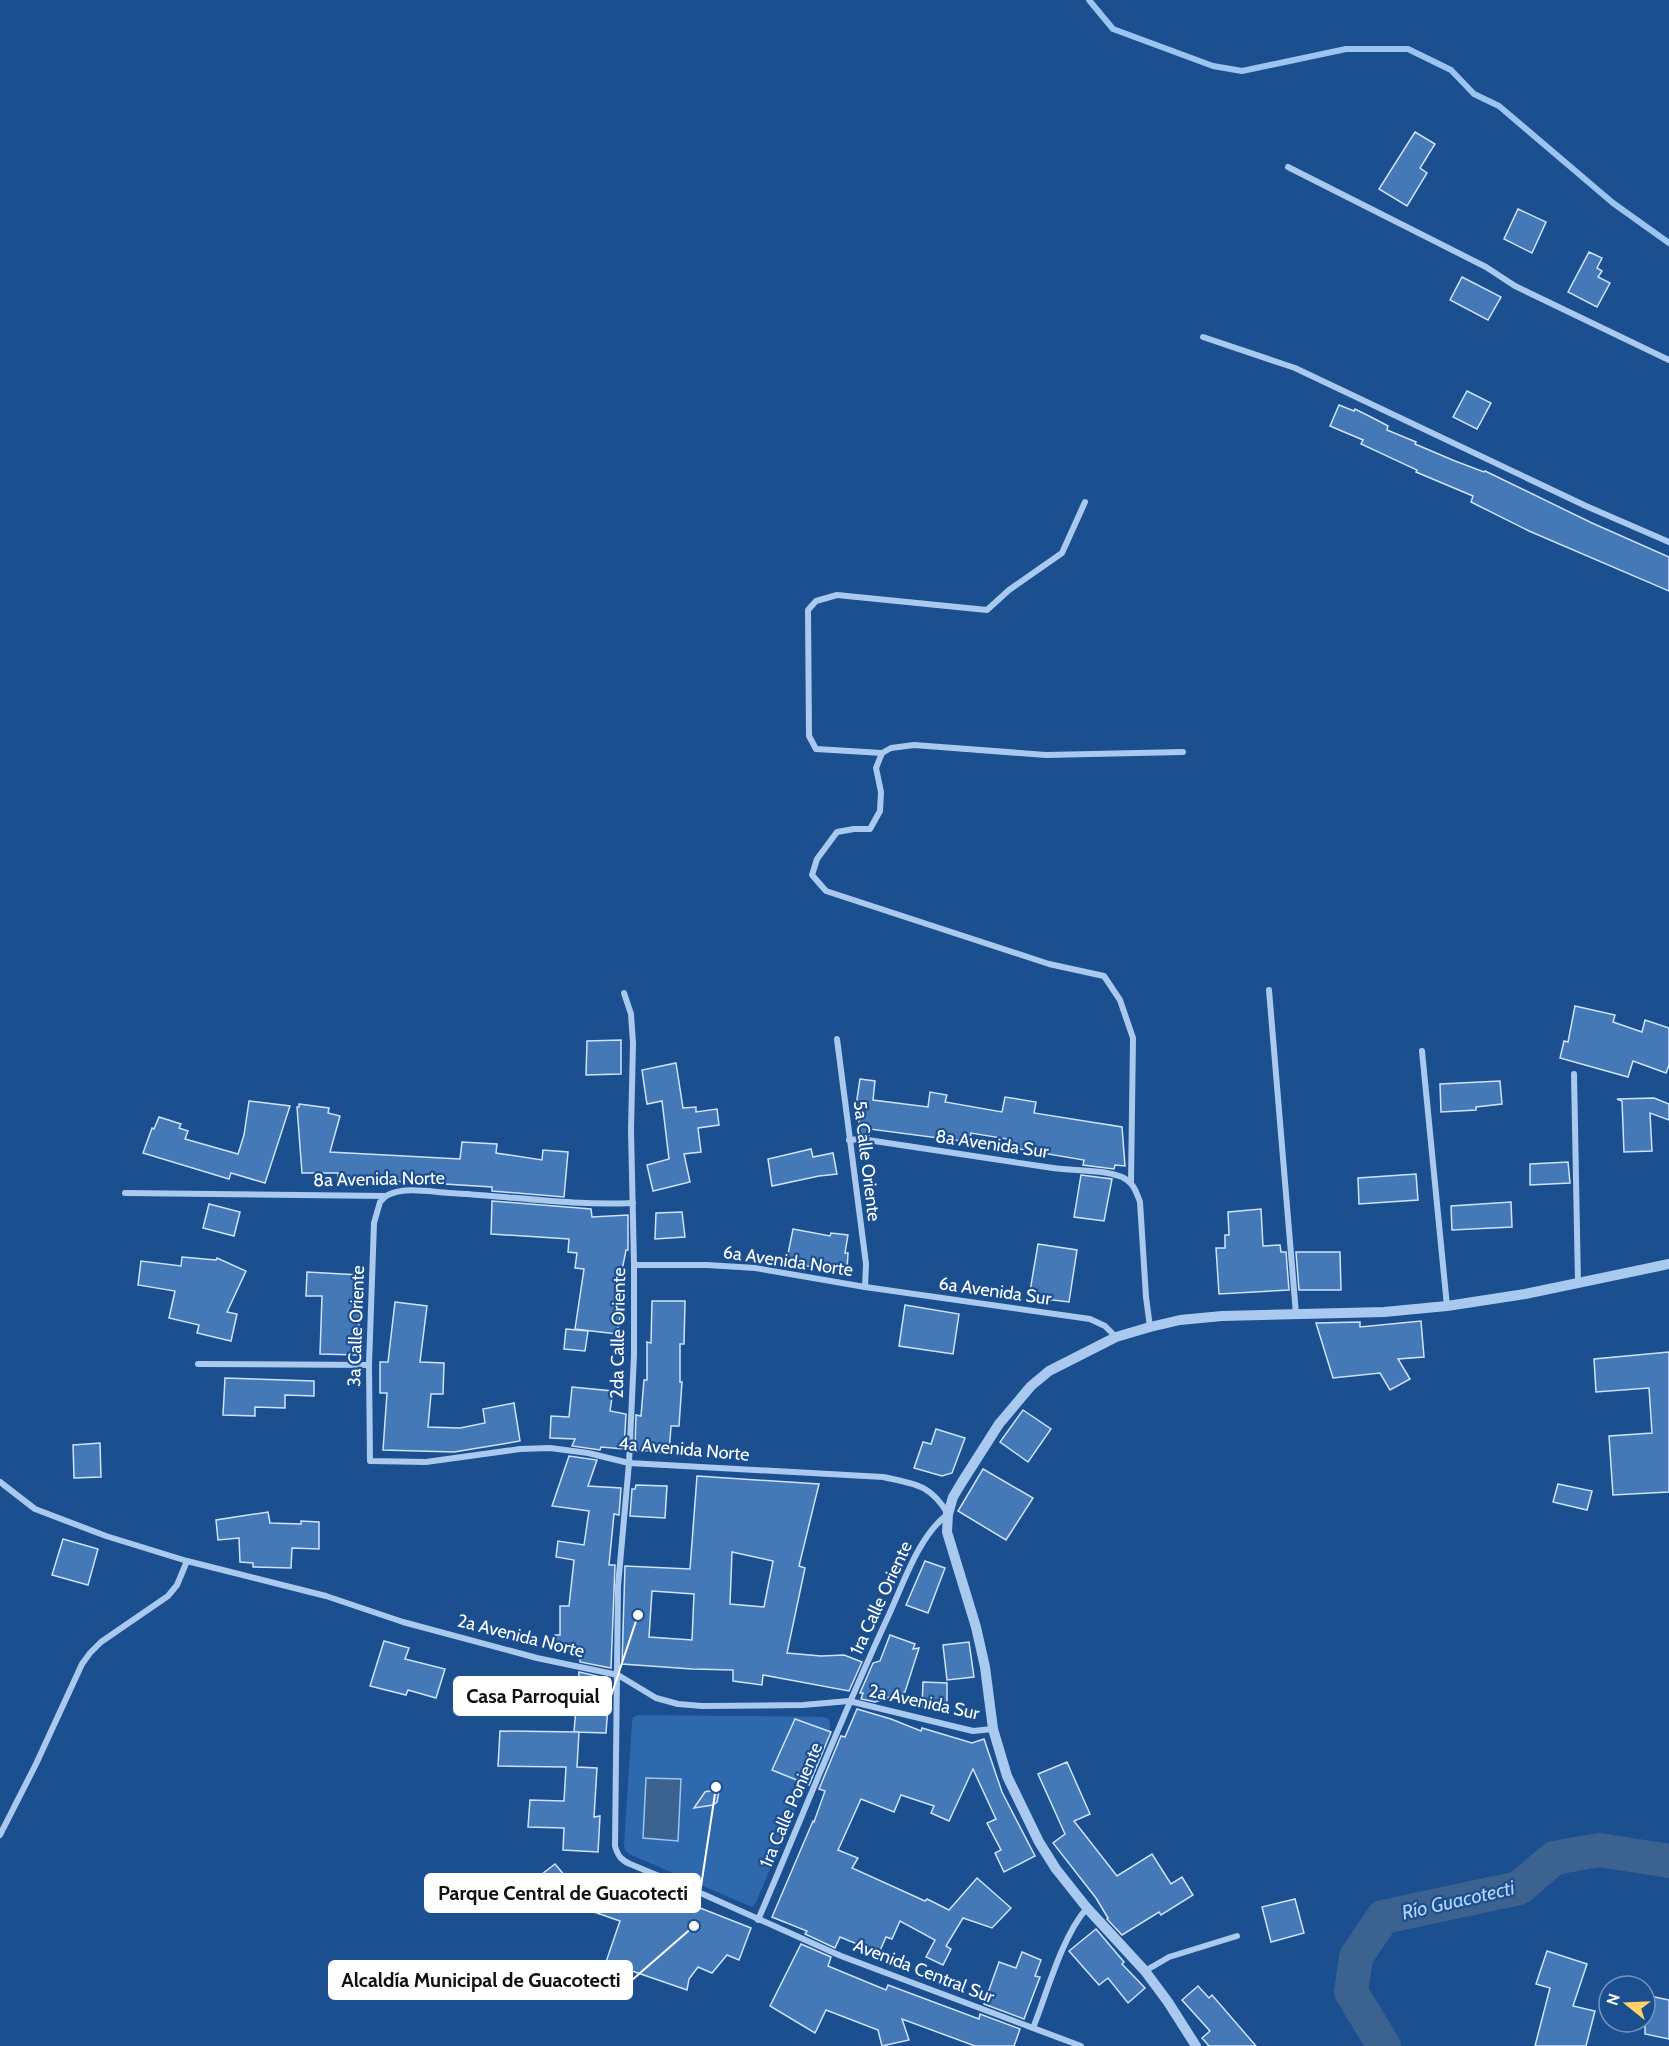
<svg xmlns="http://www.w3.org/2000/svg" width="1669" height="2046" font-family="Cabin,sans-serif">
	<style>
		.green { fill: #2e69ad }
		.water { fill: #3c6290; stroke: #9cc4f0; stroke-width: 1.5 }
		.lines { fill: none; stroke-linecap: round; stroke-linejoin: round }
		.stream { stroke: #9cc4f0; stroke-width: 6 }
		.river { stroke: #3c6290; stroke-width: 34 }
		.building { fill: #4478b7; stroke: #cfe3fa; stroke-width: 1.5; fill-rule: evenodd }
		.minor { stroke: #a9c9ee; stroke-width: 6 }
		.tertiary { stroke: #a9c9ee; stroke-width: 10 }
		.labels { text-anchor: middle; stroke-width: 4.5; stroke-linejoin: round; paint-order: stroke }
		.street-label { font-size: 18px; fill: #fff; stroke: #1b4f8f }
		.water-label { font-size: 20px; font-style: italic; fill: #b5d3f5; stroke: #1b4f8f }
		.leader { fill: none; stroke: #fff; stroke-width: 2 }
		.callout-dot { fill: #fff; stroke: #1b4f8f; stroke-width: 2 }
		.callout { fill: #fff; stroke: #fff; stroke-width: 2 }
		.callout-label { font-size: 20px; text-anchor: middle; font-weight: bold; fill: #111 }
	</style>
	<rect width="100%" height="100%" fill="#1b4f8f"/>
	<polygon class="green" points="639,1715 821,1717 827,1718 830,1722 830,1728 756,1902 752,1907 629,1854 625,1850 624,1845 632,1722 633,1717"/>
	<polygon class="water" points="646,1778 681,1779 678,1841 643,1838"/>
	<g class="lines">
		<polyline class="stream" points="1089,0 1113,29 1213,66 1242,71 1346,49 1408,49 1451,70 1474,94 1499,106 1613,203 1669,243"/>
		<polyline class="river" points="1384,2046 1351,1992 1356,1957 1383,1917 1519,1888 1554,1858 1599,1850 1669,1861"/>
	</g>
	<g class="building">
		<polygon points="1415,132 1435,144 1420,168 1427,173 1407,206 1379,189"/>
		<polygon points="1518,209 1546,222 1532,253 1504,239"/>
		<polygon points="1589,252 1602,258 1597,268 1602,271 1598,277 1610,283 1597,307 1568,292"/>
		<polygon points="1462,277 1501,297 1488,320 1450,300"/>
		<polygon points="1467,391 1491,403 1477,429 1453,417"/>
		<polygon points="1339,405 1354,411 1355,409 1371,417 1388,426 1387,430 1416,442 1415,444 1455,461 1484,472 1485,471 1592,523 1669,557 1669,591 1529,531 1471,502 1473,496 1416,472 1417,470 1361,444 1363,440 1330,426"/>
		<polygon points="1575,1006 1615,1015 1613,1022 1642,1032 1645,1020 1669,1028 1669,1065 1666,1073 1633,1061 1628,1077 1560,1058 1564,1041 1568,1042"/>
		<polygon points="621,1040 621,1074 586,1075 587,1041"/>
		<polygon points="676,1063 683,1108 696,1107 696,1112 717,1109 719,1125 698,1128 701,1152 684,1154 690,1182 653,1191 647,1165 669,1159 662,1101 647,1104 642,1070"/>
		<polygon points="860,1079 875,1081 873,1100 928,1107 930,1092 947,1095 945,1102 1002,1112 1005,1097 1036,1102 1034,1113 1122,1127 1125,1166 1115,1165 1114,1169 1083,1165 1084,1160 1007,1147 1008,1139 971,1133 969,1142 870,1129 869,1135 860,1134 857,1099"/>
		<polygon points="1500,1081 1502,1104 1476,1107 1476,1110 1441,1112 1440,1084"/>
		<polygon points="1654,1098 1669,1104 1669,1120 1650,1113 1652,1151 1624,1152 1622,1101 1617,1099"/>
		<polygon points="249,1101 290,1106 265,1183 231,1173 229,1179 143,1153 152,1128 154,1129 159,1117 181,1124 179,1128 188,1131 185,1139 238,1154 244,1135"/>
		<polygon points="299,1104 329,1108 328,1113 340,1116 330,1152 460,1159 462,1142 497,1144 496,1153 542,1160 543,1150 568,1152 564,1197 492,1191 492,1187 444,1184 372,1180 372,1183 338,1182 338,1173 302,1173 297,1107 299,1107"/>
		<polygon points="811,1149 813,1157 833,1153 837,1174 819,1176 772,1186 768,1159"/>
		<polygon points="1568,1162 1570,1183 1530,1185 1530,1164"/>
		<polygon points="1416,1174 1418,1200 1359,1204 1358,1178"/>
		<polygon points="1081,1175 1112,1179 1104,1221 1074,1217"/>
		<polygon points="492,1201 591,1209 592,1217 628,1215 628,1250 626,1250 616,1301 623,1303 617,1334 575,1329 584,1269 575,1268 577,1253 568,1252 569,1239 491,1234"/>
		<polygon points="1511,1202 1512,1227 1452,1230 1451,1206"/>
		<polygon points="209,1204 240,1212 234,1236 203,1228"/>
		<polygon points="1261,1209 1263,1246 1280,1245 1281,1252 1286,1252 1289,1290 1219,1294 1216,1248 1225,1248 1225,1235 1229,1235 1228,1212"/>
		<polygon points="682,1212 685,1237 655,1239 656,1213"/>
		<polygon points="793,1229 830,1236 831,1233 848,1235 845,1253 848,1253 847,1270 806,1266 806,1263 787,1259"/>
		<polygon points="1038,1244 1077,1250 1069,1302 1029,1297"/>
		<polygon points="1296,1252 1340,1252 1341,1290 1299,1290"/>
		<polygon points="182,1257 216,1260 217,1258 246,1271 227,1312 237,1314 231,1341 197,1333 199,1325 169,1318 175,1291 138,1285 141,1261 181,1266"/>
		<polygon points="307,1272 360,1275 358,1355 320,1354 322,1296 306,1296"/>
		<polygon points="652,1301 685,1301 684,1344 680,1344 680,1382 682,1382 679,1426 671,1426 669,1454 635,1449 636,1415 641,1416 644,1380 647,1380 647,1342 651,1343"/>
		<polygon points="395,1302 427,1306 420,1362 444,1363 443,1394 431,1394 428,1427 460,1428 485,1423 483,1409 514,1403 520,1441 454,1452 383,1450 387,1393 380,1393 380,1362 388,1362"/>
		<polygon points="905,1305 959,1314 953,1354 899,1346"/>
		<polygon points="1421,1321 1424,1357 1398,1359 1410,1379 1390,1390 1380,1373 1333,1378 1316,1323 1360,1322 1360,1327"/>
		<polygon points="566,1329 588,1331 585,1351 564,1349"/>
		<polygon points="1669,1352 1669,1492 1613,1495 1609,1436 1652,1433 1649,1388 1596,1392 1594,1359"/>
		<polygon points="225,1378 314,1381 314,1396 285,1395 285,1408 255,1407 255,1416 223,1415"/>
		<polygon points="572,1387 613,1391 610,1411 626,1414 624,1449 601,1447 600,1450 572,1446 575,1439 550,1438 551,1416 569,1417"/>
		<polygon points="1023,1410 1051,1429 1028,1462 1000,1442"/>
		<polygon points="936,1429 965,1438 952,1473 942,1476 914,1468 923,1442 931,1444"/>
		<polygon points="100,1443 101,1477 74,1478 73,1445"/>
		<polygon points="569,1456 597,1460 588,1486 621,1488 619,1515 614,1514 609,1565 615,1565 611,1668 580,1662 580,1657 574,1656 574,1652 553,1649 555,1635 560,1635 560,1606 569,1606 574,1560 556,1557 558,1541 584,1545 589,1511 552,1506"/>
		<polygon points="983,1469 1033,1498 1006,1540 958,1511"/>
		<path d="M 697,1476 L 819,1484 L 799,1566 L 805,1568 L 787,1653 L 821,1656 L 844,1655 L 862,1662 L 849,1691 L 763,1675 L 762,1685 L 733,1681 L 733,1670 L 692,1669 L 622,1664 L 625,1566 L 690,1569 ZM 732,1552 L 773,1561 L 764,1607 L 730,1604 ZM 652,1591 L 694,1594 L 692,1640 L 649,1637 Z"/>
		<polygon points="1558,1484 1592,1491 1587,1510 1553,1502"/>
		<polygon points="636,1485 667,1486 665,1518 630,1516 632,1489 635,1489"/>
		<polygon points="268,1512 270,1523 301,1524 301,1521 319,1522 319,1549 292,1548 291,1568 253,1567 253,1563 240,1562 239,1538 218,1540 216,1520"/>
		<polygon points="63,1539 98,1549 88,1585 52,1575"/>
		<polygon points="925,1561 945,1568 928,1613 906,1605"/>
		<polygon points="890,1635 915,1644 913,1649 919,1648 905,1692 875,1702 861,1699 863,1693 860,1693 873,1663 880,1661"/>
		<polygon points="384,1641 409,1648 405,1659 445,1669 436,1698 408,1690 406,1695 370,1686"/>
		<polygon points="969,1642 974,1677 947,1680 943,1645"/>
		<polygon points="579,1672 610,1679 606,1733 574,1732"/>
		<polygon points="923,1682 947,1683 947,1708 922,1707"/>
		<polygon points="857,1709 891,1719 921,1731 922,1728 972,1743 984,1739 1002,1792 1035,1856 1004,1872 995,1853 1001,1850 987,1823 996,1819 973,1769 949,1821 931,1813 934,1806 901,1795 894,1812 861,1799 838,1850 858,1858 852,1868 925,1901 927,1899 949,1910 977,1878 1011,1908 992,1928 963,1918 946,1946 951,1949 943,1965 926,1957 935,1940 900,1921 892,1939 886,1937 879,1953 840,1937 835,1948 805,1934 807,1931 772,1917 813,1821 814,1822 825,1791 819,1789 841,1736 845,1737"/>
		<polygon points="795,1719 831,1732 809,1785 772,1770"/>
		<polygon points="500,1731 579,1732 577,1767 597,1768 594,1817 600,1816 598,1852 563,1850 564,1828 528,1827 530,1800 564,1801 566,1767 498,1766"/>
		<polygon points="1067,1762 1090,1814 1074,1821 1117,1876 1152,1854 1171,1884 1182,1877 1193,1895 1161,1915 1159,1912 1122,1935 1107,1919 1108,1918 1096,1898 1053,1843 1065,1834 1038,1774"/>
		<polygon points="709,1791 719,1791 717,1802 713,1805 694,1808 705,1792"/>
		<polygon points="555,1864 570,1882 549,1900 533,1881"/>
		<polygon points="601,1880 631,1890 634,1882 751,1928 739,1960 727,1955 712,1973 698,1967 689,1979 687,1990 606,1962 620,1921 591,1911"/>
		<polygon points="1295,1899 1304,1933 1271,1942 1262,1907"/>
		<polygon points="1096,1929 1124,1962 1122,1964 1145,1988 1128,2003 1108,1978 1099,1985 1069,1951"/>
		<polygon points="801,1944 831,1957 828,1966 886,1990 888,1985 979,2019 980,2014 1020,2029 1014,2046 975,2046 902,2019 909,2040 882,2046 878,2030 826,2010 815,2033 770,2006"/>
		<polygon points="1547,1951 1587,1964 1573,2006 1595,2011 1586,2046 1535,2046 1550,1988 1536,1984"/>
		<polygon points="1022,1952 1041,1960 1035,1976 1040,1977 1024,2019 984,2004 999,1962 1016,1968"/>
		<polygon points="1198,1986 1209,1998 1212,1995 1256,2046 1209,2046 1202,2038 1210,2031 1182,2000"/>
		<polygon points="1645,1995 1669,2000 1669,2039 1645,2034"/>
	</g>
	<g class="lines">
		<g class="minor">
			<polyline points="1288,167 1486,267 1515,286 1669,360"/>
			<polyline points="1203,337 1295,368 1586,506 1669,542"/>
			<polyline points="882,753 816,749 809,736 808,610 816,601 837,595 987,610 1009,590 1062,553 1085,502"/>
			<polyline points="1269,990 1296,1314"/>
			<path d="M 624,993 L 631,1014 L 633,1043 L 631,1130 L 634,1265 L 634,1355 L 629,1463 L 618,1586 L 615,1846 C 618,1856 621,1860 630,1864 L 705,1895 L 841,1956 L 1081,2046"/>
			<polyline points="837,1039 866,1264 865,1287"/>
			<polyline points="1422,1051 1447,1306"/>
			<polyline points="1574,1074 1578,1283"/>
			<path d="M 849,1140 L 861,1139 C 925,1149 989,1158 1053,1168 C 1075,1171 1101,1169 1122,1177 C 1133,1182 1136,1191 1140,1202 L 1146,1297 L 1150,1327"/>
			<polyline points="1131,1182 1133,1038 1120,1000 1104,976 1049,964 826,891 812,875 817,859 837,832 854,829 870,829 880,811 881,792 876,768 882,753 891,748 914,745 1046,755 1183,752"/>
			<path d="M 125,1193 L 386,1196 C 404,1186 430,1192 449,1193 C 510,1196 572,1206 633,1203"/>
			<path d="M 386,1196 L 380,1202 L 374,1223 L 369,1365 L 370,1461 L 426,1462 L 520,1449 L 550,1448 L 588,1453 L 629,1463 L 883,1477 C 915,1484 930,1484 948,1514 C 918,1536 903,1585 887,1619 C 841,1718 801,1820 758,1920"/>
			<polyline points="634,1265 707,1265 755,1268 865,1287 1090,1319 1105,1326 1116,1337"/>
			<polyline points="198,1364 369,1365"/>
			<polyline points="0,1482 35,1509 106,1536 187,1561 326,1596 403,1622 537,1658 618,1675 656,1698 678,1704 702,1706 803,1705 849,1701 973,1731 993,1729"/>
			<polyline points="0,1835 36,1764 82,1664 90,1653 101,1642 168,1596 177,1585 187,1561"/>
			<polyline points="1145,1971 1169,1957 1237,1936"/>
			<path d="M 1033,2028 C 1047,1993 1062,1936 1087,1908"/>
		</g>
		<polyline class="tertiary" points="1196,2046 1168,2002 1145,1971 1087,1908 1056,1869 1039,1842 1007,1776 993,1729 985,1667 976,1627 947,1532 948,1514 953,1497 962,1482 999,1424 1031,1386 1049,1371 1116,1337 1150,1327 1180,1320 1222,1316 1384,1312 1447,1306 1525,1294 1669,1264"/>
	</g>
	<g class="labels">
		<g class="street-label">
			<text transform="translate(992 1144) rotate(8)" y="6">8a Avenida Sur</text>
			<text transform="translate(867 1161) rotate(83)" y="6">5a Calle Oriente</text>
			<text transform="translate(379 1179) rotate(-1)" y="6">8a Avenida Norte</text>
			<text transform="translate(788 1261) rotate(8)" y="6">6a Avenida Norte</text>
			<text transform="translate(995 1291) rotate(8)" y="6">6a Avenida Sur</text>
			<text transform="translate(356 1326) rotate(-88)" y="6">3a Calle Oriente</text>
			<text transform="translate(618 1333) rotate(-89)" y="6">2da Calle Oriente</text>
			<text transform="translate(684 1449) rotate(5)" y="6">4a Avenida Norte</text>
			<text transform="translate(881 1598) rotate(-65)" y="6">1ra Calle Oriente</text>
			<text transform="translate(521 1636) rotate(14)" y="6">2a Avenida Norte</text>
			<text transform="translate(924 1702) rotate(12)" y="6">2a Avenida Sur</text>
			<text transform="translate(791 1805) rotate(-67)" y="6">1ra Calle Poniente</text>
			<text transform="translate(924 1971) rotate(21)" y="6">Avenida Central Sur</text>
		</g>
		<g class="water-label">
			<text transform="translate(1458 1900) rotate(-13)" y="7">Río Guacotecti</text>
		</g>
	</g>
	<path class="leader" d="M638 1615L611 1696M716 1787L700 1893M694 1926L632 1980"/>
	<g class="callout-dot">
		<circle cx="638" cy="1615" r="6"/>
		<circle cx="716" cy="1787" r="6"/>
		<circle cx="694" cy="1926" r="6"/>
	</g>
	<g class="callout">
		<rect x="454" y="1677" width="157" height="38" rx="6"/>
		<rect x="425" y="1874" width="275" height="38" rx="6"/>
		<rect x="329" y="1961" width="303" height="38" rx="6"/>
	</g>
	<g class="callout-label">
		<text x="533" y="1703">Casa Parroquial</text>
		<text x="563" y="1900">Parque Central de Guacotecti</text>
		<text x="481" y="1987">Alcaldía Municipal de Guacotecti</text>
	</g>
	<g transform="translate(1627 2004) rotate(288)"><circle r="28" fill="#1b4f8f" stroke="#7695bc" stroke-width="1.5"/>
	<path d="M0-4.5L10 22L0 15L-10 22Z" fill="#ffd166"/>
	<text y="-9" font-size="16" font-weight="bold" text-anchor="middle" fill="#ffffff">N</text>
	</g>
</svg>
